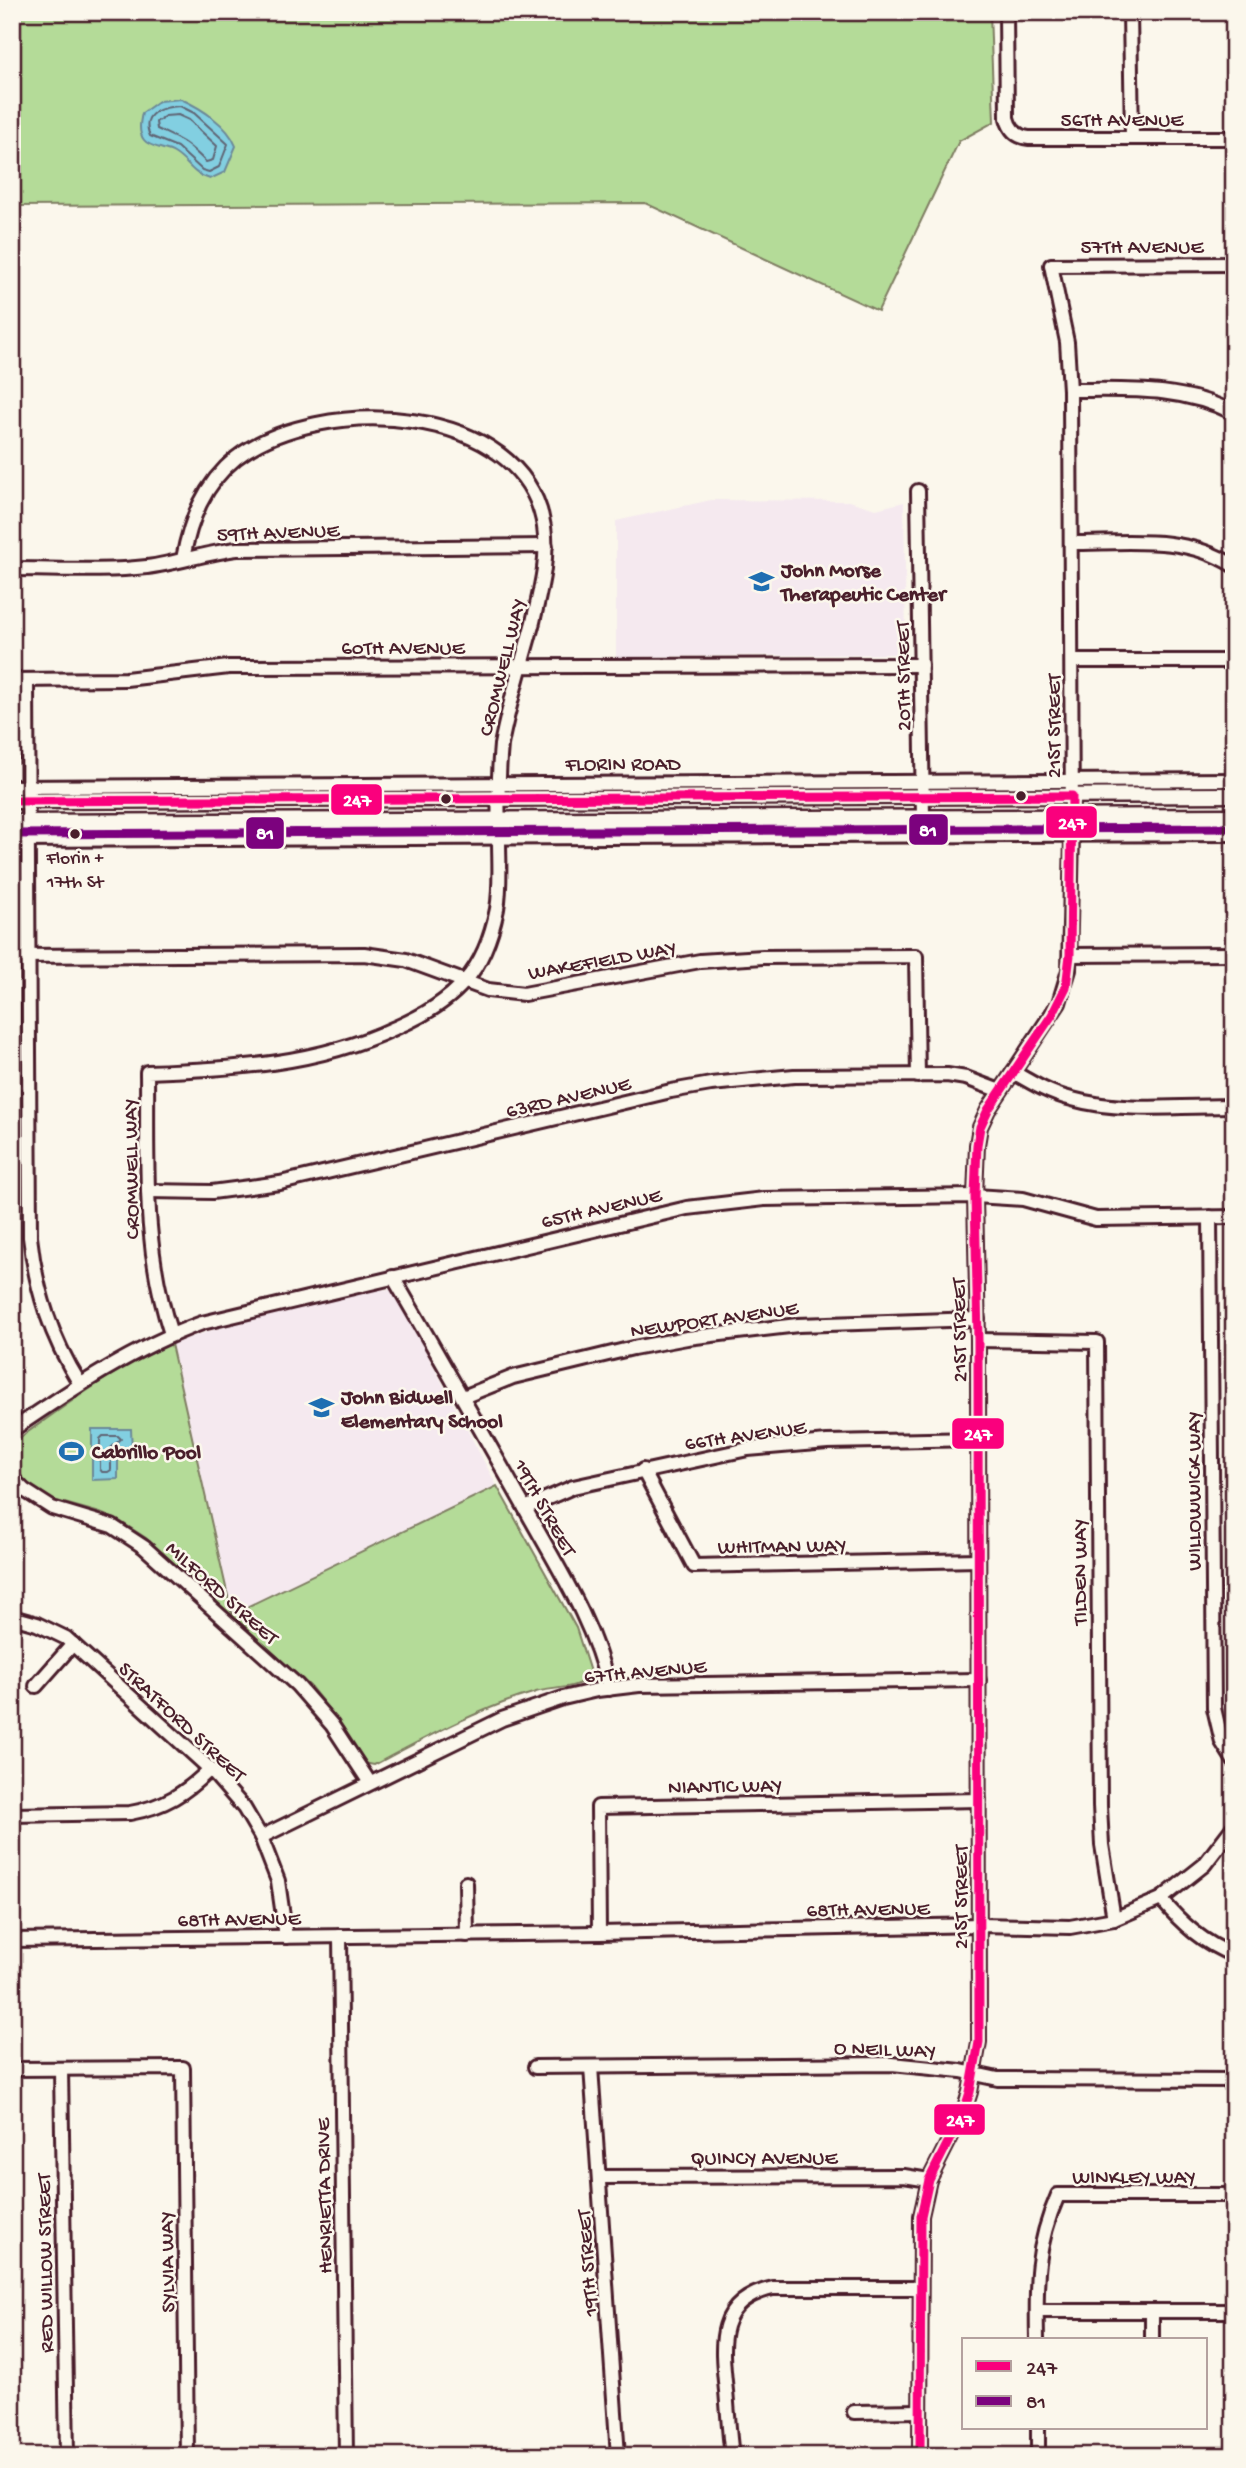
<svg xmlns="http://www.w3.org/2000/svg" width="1246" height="2468" font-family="'Gochi Hand',sans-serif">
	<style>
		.built { fill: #f5e9ef }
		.green { fill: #b4db98; stroke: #7f7d62; stroke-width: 2 }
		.water { fill: #82cfe1; stroke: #6c8998; stroke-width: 2 }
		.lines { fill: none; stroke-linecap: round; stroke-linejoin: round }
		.shore { stroke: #606574; stroke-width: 2 }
		.minor-casing { stroke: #4a1f2b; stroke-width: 18 }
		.major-casing { stroke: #4a1f2b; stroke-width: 19 }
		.minor { stroke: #fbf7ec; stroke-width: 12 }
		.major { stroke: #fbf7ec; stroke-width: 14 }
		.bus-1-casing { stroke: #fbf7ec; stroke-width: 14 }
		.bus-2-casing { stroke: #fbf7ec; stroke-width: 14 }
		.bus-1 { stroke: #fa007d; stroke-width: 9 }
		.bus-2 { stroke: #7c027e; stroke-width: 9 }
		.bus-dot { fill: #4a1f2b; stroke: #fbf7ec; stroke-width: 2.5 }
		.labels { text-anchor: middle; stroke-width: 5; stroke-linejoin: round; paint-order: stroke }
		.bus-label { font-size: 19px; fill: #4a1f2b; stroke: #fbf7ec }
		.street-label { font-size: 21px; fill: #4a1f2b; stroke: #fbf7ec }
		.poi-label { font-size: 21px; font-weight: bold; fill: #4a1f2b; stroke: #fbf7ec; text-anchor: start }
		.line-badge { stroke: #fbf7ec; stroke-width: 2.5 }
		.badge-label { font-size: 19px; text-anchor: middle; font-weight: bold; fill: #fff }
	</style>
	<rect width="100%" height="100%" fill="#fbf7ec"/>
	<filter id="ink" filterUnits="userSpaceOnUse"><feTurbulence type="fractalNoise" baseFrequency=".0143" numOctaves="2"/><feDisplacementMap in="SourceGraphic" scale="14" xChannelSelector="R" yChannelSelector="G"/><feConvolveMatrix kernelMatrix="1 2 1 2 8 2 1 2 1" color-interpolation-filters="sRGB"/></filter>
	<g filter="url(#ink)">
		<g class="built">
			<polygon points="711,500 849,501 876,509 904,502 906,641 903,650 897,654 616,657 616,521"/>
			<polygon points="374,1289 393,1290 497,1486 232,1614 171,1344 213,1330"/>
		</g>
		<g class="green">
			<polygon points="12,12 990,12 994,122 959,141 878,311 645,203 12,206"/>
			<path d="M 171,1344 L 232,1614 L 497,1486 L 576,1628 L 591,1675 C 578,1690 554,1687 536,1692 C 480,1708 425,1738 374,1765 L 364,1763 L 343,1727 L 310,1686 L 146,1538 L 121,1522 L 100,1513 L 50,1499 L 35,1493 L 12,1469 L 12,1443 C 63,1408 113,1368 171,1344 Z"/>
		</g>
		<g class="water">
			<path d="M 181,99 C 201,108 228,125 236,146 L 225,172 L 210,179 C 191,174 189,162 174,153 C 166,148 150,148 144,140 C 138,132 140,122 142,113 L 159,101 Z"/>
			<polygon points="92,1429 131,1429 132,1450 118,1450 118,1479 92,1480"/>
		</g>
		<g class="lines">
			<g class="shore">
				<path d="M 180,106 L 194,113 L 228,144 L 219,167 L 209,172 L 202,170 L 177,147 L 150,136 C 140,113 161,107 180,106 Z"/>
				<path d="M 178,115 L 189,120 L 217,146 L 213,160 L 206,162 C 185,141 182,141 157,129 L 156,122 L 165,116 Z"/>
				<polygon points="103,1436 118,1436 121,1439 111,1448 111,1470 108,1472 102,1472 100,1469 100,1439"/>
			</g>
			<defs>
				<g id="minor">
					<path d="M 1006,12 L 1007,118 C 1010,130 1017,137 1029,138 L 1234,138"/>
					<polyline points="1130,12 1132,138"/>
					<path d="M 1070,390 C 1127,390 1182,386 1234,413"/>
					<polyline points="918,491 923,818"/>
					<path d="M 1071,543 C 1127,543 1185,534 1234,566"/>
					<path d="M 12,569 C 57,569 103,572 147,567 C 177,563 206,553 237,549 L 546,546"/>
					<polyline points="1072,661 1234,661"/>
					<polyline points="12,680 126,679 229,667 921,665"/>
					<path d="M 27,680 L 30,1237 C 36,1291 51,1337 80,1384"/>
					<polyline points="12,787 1234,780"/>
					<polyline points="12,840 1234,834"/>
					<polyline points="1070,955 1234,954"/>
					<polyline points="12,956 364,954 406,960 488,990 524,994 700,961 763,957 916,956 918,1076"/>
					<path d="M 1013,1072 C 1032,1083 1050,1094 1072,1099 C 1121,1113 1182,1106 1234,1106"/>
					<polyline points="148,1191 212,1192 280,1183 671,1091 711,1084 794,1076 947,1075 966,1078 1000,1091"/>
					<polyline points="1210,1217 1214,1708 1222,1742 1234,1761"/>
					<path d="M 393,1277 C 438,1354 482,1432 526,1510 C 558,1568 594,1622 609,1689"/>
					<path d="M 171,1334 C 142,1246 148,1163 147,1072 C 232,1069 316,1065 395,1028 C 421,1017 446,1003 465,981 C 482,962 492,934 497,909 C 501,886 499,863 499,840 C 498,808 498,777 501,745 C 509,703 522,663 533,622 C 540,591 549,560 544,527 C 525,401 318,394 236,458 C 204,484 190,520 183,559"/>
					<polyline points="978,1340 1097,1342 1100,1806 1102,1845 1114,1919"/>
					<polyline points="463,1397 513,1377 633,1348 687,1338 798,1325 978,1319"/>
					<path d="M 12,1430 C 72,1389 133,1348 202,1323 L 687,1208 L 764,1199 L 975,1196 L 1023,1199 L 1096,1219 L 1234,1217"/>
					<polyline points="643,1470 694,1566 978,1560"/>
					<polyline points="12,1478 24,1490 52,1508 112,1526 144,1547 297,1685 332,1725 370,1783"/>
					<polyline points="525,1508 573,1487 748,1449 827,1442 978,1439"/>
					<polyline points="12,1617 37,1624 66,1638 210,1769 244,1808 261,1837 278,1881 286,1937"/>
					<polyline points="36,1686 73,1644"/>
					<path d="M 12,1815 L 130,1813 C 164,1807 186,1793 210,1769"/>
					<polyline points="261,1837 502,1719 563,1698 597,1690 639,1685 979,1680"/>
					<polyline points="466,1883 467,1935"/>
					<path d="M 1161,1899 C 1182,1924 1203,1943 1234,1955"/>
					<polyline points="599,1933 598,1807 979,1800"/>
					<polyline points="340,1936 346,2456"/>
					<polyline points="12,1940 599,1933 980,1925 1070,1927 1114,1919 1161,1899 1204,1865 1234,1826"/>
					<polyline points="535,2067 892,2064 961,2071 998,2079 1234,2080"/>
					<polyline points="591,2067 618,2456"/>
					<polyline points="12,2069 183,2068 187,2456"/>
					<polyline points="61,2069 67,2456"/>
					<polyline points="599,2177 904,2176 929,2180"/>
					<polyline points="1037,2311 1234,2311"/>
					<path d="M 1037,2340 C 1036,2285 1035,2247 1058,2195 L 1234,2195"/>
					<polyline points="1152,2340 1152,2311"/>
					<polyline points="854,2412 920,2411"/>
					<polyline points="1038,2428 1038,2456"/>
					<path d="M 732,2456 C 729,2434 728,2413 726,2391 C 721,2344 715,2301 773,2288 L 920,2288"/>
					<polyline points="920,2456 921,2216 929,2180 964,2111 970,2092 979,2042 978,1340 975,1196 977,1145 980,1127 988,1110 1059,1003 1069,970 1072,835 1070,390 1067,342 1051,265 1234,264"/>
				</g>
				<g id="major">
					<polyline points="12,801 1234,795"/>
					<polyline points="12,822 1234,816"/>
				</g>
			</defs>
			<use href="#minor" class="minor-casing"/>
			<use href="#major" class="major-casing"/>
			<use href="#minor" class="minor"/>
			<use href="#major" class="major"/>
			<defs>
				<polyline id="bus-1" points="12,801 1072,796 1070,955 1066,987 1052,1015 988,1110 980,1127 977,1145 975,1196 978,1340 979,2042 970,2092 964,2111 929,2180 921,2216 920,2456"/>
				<polyline id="bus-2" points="12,834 1234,828"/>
			</defs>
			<use href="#bus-1" class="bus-1-casing"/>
			<use href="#bus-2" class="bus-2-casing"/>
			<use href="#bus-1" class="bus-1"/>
			<use href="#bus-2" class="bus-2"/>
		</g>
	</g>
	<defs>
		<symbol id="school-bare" viewBox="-9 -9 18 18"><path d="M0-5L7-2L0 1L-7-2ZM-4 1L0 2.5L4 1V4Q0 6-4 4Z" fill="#1f6fb2" stroke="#fbf7ec" stroke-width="2.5" paint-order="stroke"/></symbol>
		<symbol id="stadium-bare" viewBox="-9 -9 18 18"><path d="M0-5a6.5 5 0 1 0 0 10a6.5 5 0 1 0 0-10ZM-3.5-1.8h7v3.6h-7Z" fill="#1f6fb2" stroke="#fbf7ec" stroke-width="2.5" paint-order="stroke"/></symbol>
	</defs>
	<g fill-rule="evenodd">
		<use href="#school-bare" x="744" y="564" width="35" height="35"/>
		<use href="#school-bare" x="304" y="1390" width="35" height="35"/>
		<use href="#stadium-bare" x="54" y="1434" width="35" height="35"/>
	</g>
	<g class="bus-dot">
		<circle cx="1021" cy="796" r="6"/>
		<circle cx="446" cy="799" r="6"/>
		<circle cx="75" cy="834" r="6"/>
	</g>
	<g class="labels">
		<g class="bus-label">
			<text x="75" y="863">Florin +<tspan x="75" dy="24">17th St</tspan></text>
		</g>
		<g class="street-label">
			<text x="1122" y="126">56TH AVENUE</text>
			<text x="1142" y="253">57TH AVENUE</text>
			<text transform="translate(278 531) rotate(-2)" y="7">59TH AVENUE</text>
			<text x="403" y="654">60TH AVENUE</text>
			<text transform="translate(501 667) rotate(-76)" y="7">CROMWELL WAY</text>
			<text transform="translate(902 676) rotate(-91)" y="7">20TH STREET</text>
			<text transform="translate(1053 726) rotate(-90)" y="7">21ST STREET</text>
			<text x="623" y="770">FLORIN ROAD</text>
			<text transform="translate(602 959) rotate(-10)" y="7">WAKEFIELD WAY</text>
			<text transform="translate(568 1096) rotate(-13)" y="7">63RD AVENUE</text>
			<text transform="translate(130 1169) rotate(-91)" y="7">CROMWELL WAY</text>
			<text transform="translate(601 1207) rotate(-13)" y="7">65TH AVENUE</text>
			<text transform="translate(714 1318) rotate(-8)" y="7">NEWPORT AVENUE</text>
			<text transform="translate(958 1330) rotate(-91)" y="7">21ST STREET</text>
			<text transform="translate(745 1434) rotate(-8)" y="7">66TH AVENUE</text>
			<text transform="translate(1193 1491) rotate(-90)" y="7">WILLOWWICK WAY</text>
			<text transform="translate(546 1507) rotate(61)" y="7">19TH STREET</text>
			<text transform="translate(782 1545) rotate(-1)" y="7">WHITMAN WAY</text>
			<text transform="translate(1079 1572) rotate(-90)" y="7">TILDEN WAY</text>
			<text transform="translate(223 1592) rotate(42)" y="7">MILFORD STREET</text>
			<text transform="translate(645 1670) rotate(-5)" y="7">67TH AVENUE</text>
			<text transform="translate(183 1721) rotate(43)" y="7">STRATFORD STREET</text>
			<text transform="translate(725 1785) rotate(-1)" y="7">NIANTIC WAY</text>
			<text transform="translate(960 1897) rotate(-90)" y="7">21ST STREET</text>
			<text transform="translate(868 1908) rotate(-1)" y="7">68TH AVENUE</text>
			<text transform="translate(239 1918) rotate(-1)" y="7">68TH AVENUE</text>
			<text transform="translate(885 2048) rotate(2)" y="7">O NEIL WAY</text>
			<text x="764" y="2164">QUINCY AVENUE</text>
			<text x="1134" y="2183">WINKLEY WAY</text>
			<text transform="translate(323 2196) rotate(-91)" y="7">HENRIETTA DRIVE</text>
			<text transform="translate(166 2262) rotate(-91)" y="7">SYLVIA WAY</text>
			<text transform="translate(44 2263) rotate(-91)" y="7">RED WILLOW STREET</text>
			<text transform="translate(586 2263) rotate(-94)" y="7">19TH STREET</text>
		</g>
		<g class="poi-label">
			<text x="781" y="576">John Morse<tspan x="781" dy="24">Therapeutic Center</tspan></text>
			<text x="341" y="1403">John Bidwell<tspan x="341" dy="24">Elementary School</tspan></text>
			<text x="92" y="1458">Cabrillo Pool</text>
		</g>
	</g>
	<g class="line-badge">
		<rect x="330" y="783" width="53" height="33" rx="7" fill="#fa007d"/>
		<rect x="1045" y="805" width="53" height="34" rx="7" fill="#fa007d"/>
		<rect x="908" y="813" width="41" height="33" rx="7" fill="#7c027e"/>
		<rect x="245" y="816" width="40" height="34" rx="7" fill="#7c027e"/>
		<rect x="951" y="1417" width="54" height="33" rx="7" fill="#fa007d"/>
		<rect x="933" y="2103" width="53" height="33" rx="7" fill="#fa007d"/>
	</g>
	<g class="badge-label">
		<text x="357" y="806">247</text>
		<text x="1072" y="829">247</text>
		<text x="928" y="836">81</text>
		<text x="265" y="839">81</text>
		<text x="978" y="1440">247</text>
		<text x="960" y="2126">247</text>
	</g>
	<rect width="1246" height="2468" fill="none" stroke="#fbf7ec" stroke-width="42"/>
	<rect x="21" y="21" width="1204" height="2426" fill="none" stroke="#4a1f2b" stroke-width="2.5" filter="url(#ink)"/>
	<rect x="962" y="2338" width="245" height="91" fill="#fbf7ec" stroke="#b4a19f" stroke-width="2"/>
	<rect x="976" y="2361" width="35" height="10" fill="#fa007d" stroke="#b4a19f" stroke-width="2"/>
	<text x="1026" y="2374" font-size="21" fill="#4a1f2b">247</text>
	<rect x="976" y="2396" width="35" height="10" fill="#7c027e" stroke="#b4a19f" stroke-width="2"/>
	<text x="1026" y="2408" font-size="21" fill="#4a1f2b">81</text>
</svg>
